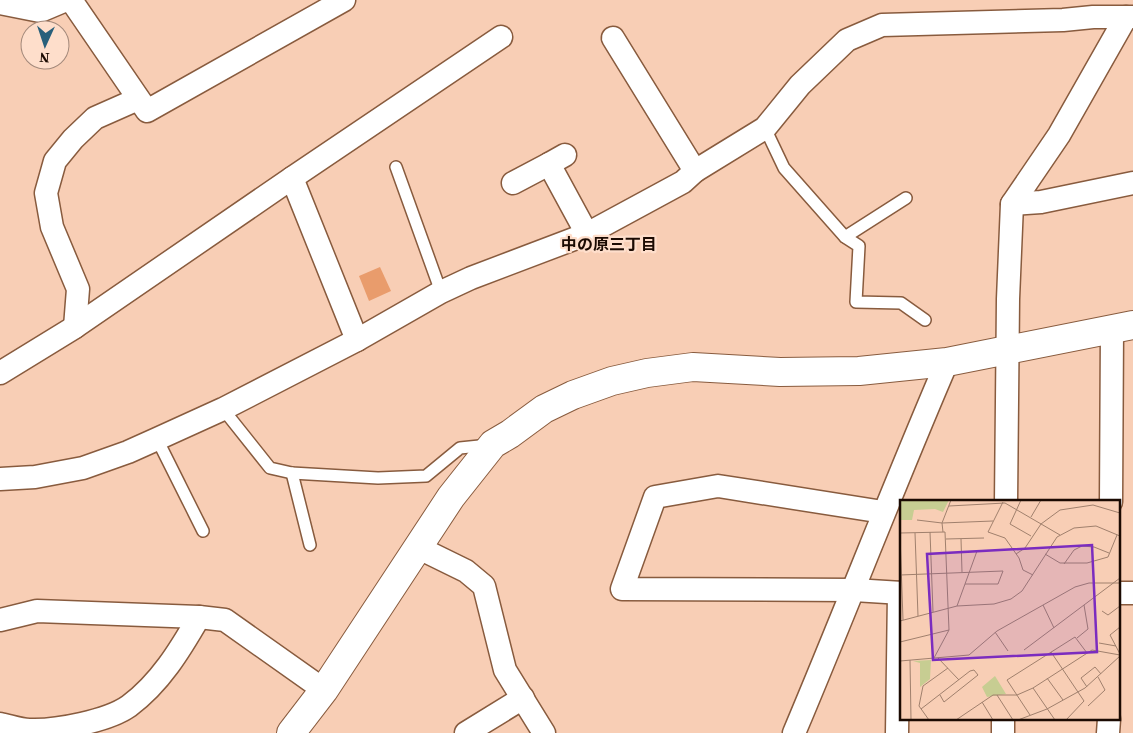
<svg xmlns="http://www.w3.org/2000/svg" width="1133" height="733" font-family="'Source Serif 4','Noto Sans JP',serif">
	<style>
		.building { fill: #e99c6c }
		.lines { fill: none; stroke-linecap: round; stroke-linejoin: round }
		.lane-casing { stroke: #885b3e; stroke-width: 14 }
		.street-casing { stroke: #885b3e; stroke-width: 25 }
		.secondary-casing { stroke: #885b3e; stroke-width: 30 }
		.lane { stroke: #fff; stroke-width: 11 }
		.street { stroke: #fff; stroke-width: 22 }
		.secondary { stroke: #fff; stroke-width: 28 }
		.labels { text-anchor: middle; stroke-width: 4.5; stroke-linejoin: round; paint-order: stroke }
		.neighbourhood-label { font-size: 16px; font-weight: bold; fill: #1b0a02; stroke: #fedecb }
		.inset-road { fill: none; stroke: #a0806d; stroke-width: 1 }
		.view { fill: #7b2cbf; fill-opacity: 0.15; stroke: #7b2cbf; stroke-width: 2.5 }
		.inset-edge { fill: none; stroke: #1b0a02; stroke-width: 2.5 }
	</style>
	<rect width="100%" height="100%" fill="#f8ceb5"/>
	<polygon class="building" points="380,267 391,291 369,301 359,276"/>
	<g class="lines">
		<defs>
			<g id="lane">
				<polyline points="765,128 784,168 845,237 859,246 856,302 901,303 925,320"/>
				<polyline points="396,167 441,292"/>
				<polyline points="845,237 906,198"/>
				<polyline points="223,409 270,468 292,473 378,478 426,476 460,448 489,445"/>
				<polyline points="157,439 203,531"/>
				<polyline points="292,473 310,545"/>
			</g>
			<g id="street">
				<polyline points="71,0 147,111 344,0"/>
				<polyline points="0,3 40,11 66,0"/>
				<polyline points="613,38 695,171"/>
				<polyline points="565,155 549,164 587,234"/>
				<polyline points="292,178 357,340"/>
				<polyline points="513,183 549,164"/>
				<polyline points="1012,204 1041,202 1133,183"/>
				<polyline points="75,327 78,289 52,227 46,193 55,161 73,139 95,118 138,99"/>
				<polyline points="0,373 75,327 292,178 501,37"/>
				<polyline points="0,479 35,477 83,468 128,452 157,439 223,409 357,340 441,292 471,278 587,234 683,182 695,171 765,128 800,85 847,40 882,25 1063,20 1093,17 1133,17"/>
				<polyline points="1006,502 1008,299 1012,204 1059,135 1126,17"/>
				<polyline points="1111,502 1112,329"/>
				<polyline points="883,512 718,486 655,497 622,589 854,590 902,593"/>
				<polyline points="417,547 466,571 484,586 505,670 544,733"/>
				<polyline points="1119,593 1133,593"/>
				<polyline points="0,620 37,611 199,617 225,620 324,690"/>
				<path d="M 0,724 C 10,726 20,730 30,730 C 56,731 108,721 129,706 C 160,683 180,650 199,617"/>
				<polyline points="466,733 523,698"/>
				<path d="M 794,733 C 846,610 894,485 947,362"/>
				<polyline points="897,733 899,593"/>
				<polyline points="1003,733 1003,719"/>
				<polyline points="1108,733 1109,719"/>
			</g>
			<polyline id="secondary" points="291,733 324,690 451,497 493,444 510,434 544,409 573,395 612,381 647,373 693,367 780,372 859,371 947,362 1133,325"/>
		</defs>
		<use href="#lane" class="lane-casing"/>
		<use href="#street" class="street-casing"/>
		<use href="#secondary" class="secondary-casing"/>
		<use href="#lane" class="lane"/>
		<use href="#street" class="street"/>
		<use href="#secondary" class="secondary"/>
	</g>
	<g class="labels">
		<g class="neighbourhood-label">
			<text x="609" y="250">中の原三丁目</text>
		</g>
	</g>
	<g transform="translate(900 500)">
		<rect width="220" height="220" fill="#f8ceb5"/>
		<path d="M 0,0 L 49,0 L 43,12 L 35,9 L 14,10 L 12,20 L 0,20 ZM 31,160 L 30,179 L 20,187 L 20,163 L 13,161 ZM 95,176 L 106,194 L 87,197 L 82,187 Z" fill="#c7cd92"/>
		<path class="inset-road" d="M 121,0 L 110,24 L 131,36M 103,2 L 88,32 L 105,38 L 119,58 L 123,70 L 133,75M 49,6 L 105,3 L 160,35M 131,17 L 141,0M 17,20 L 42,23 L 93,21M 30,32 L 33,112M 43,32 L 42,23 L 51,0M 0,33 L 45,32 L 49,130 L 34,158M 15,33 L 18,116M 0,35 L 3,120M 46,39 L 84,38M 61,39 L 62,72M 116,54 L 125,48 L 141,24 L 160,10 L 193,5 L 220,13M 145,54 L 160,63 L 187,63 L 208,57 L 217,35M 164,64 L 174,50 L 182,46 L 194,47 L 209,53M 0,75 L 103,71 L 98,84 L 65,84M 143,105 L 154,128M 57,106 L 77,51M 202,111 L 208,115 L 220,106M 0,121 L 57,106 L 94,104 L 111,99 L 122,91 L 157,37 L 174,28 L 196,26 L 220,36M 220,127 L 210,135 L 220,154M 95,132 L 108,151M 177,138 L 188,129 L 184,105M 0,142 L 49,130M 199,143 L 216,146M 124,150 L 220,78M 151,152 L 184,201 L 166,220M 38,158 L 59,180M 10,160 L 11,220M 0,161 L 69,155 L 97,131 L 175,87 L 189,83 L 220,83M 147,178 L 163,200M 187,187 L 181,178 L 195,167 L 201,174M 133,188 L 155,220M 97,195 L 113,220M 82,202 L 93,220M 188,206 L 205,190 L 198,177M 21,209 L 70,171 L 74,170 L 78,175 L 44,202 L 40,195M 130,215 L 107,180 L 175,137 L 187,153M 29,220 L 19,206 L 23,186 L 48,168M 56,220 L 93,195 L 117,195 L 133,188 L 192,150 L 220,155M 118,220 L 147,209 L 185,188 L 220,156"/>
		<path class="view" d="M 192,45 L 197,152 L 33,160 L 27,54 Z"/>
		<rect width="220" height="220" class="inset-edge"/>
	</g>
	<g transform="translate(45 45) rotate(183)"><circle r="24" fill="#fedecb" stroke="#a3897b"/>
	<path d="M0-4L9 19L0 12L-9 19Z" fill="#29607b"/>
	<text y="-8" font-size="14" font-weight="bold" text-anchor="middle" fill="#1b0a02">N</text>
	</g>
</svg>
